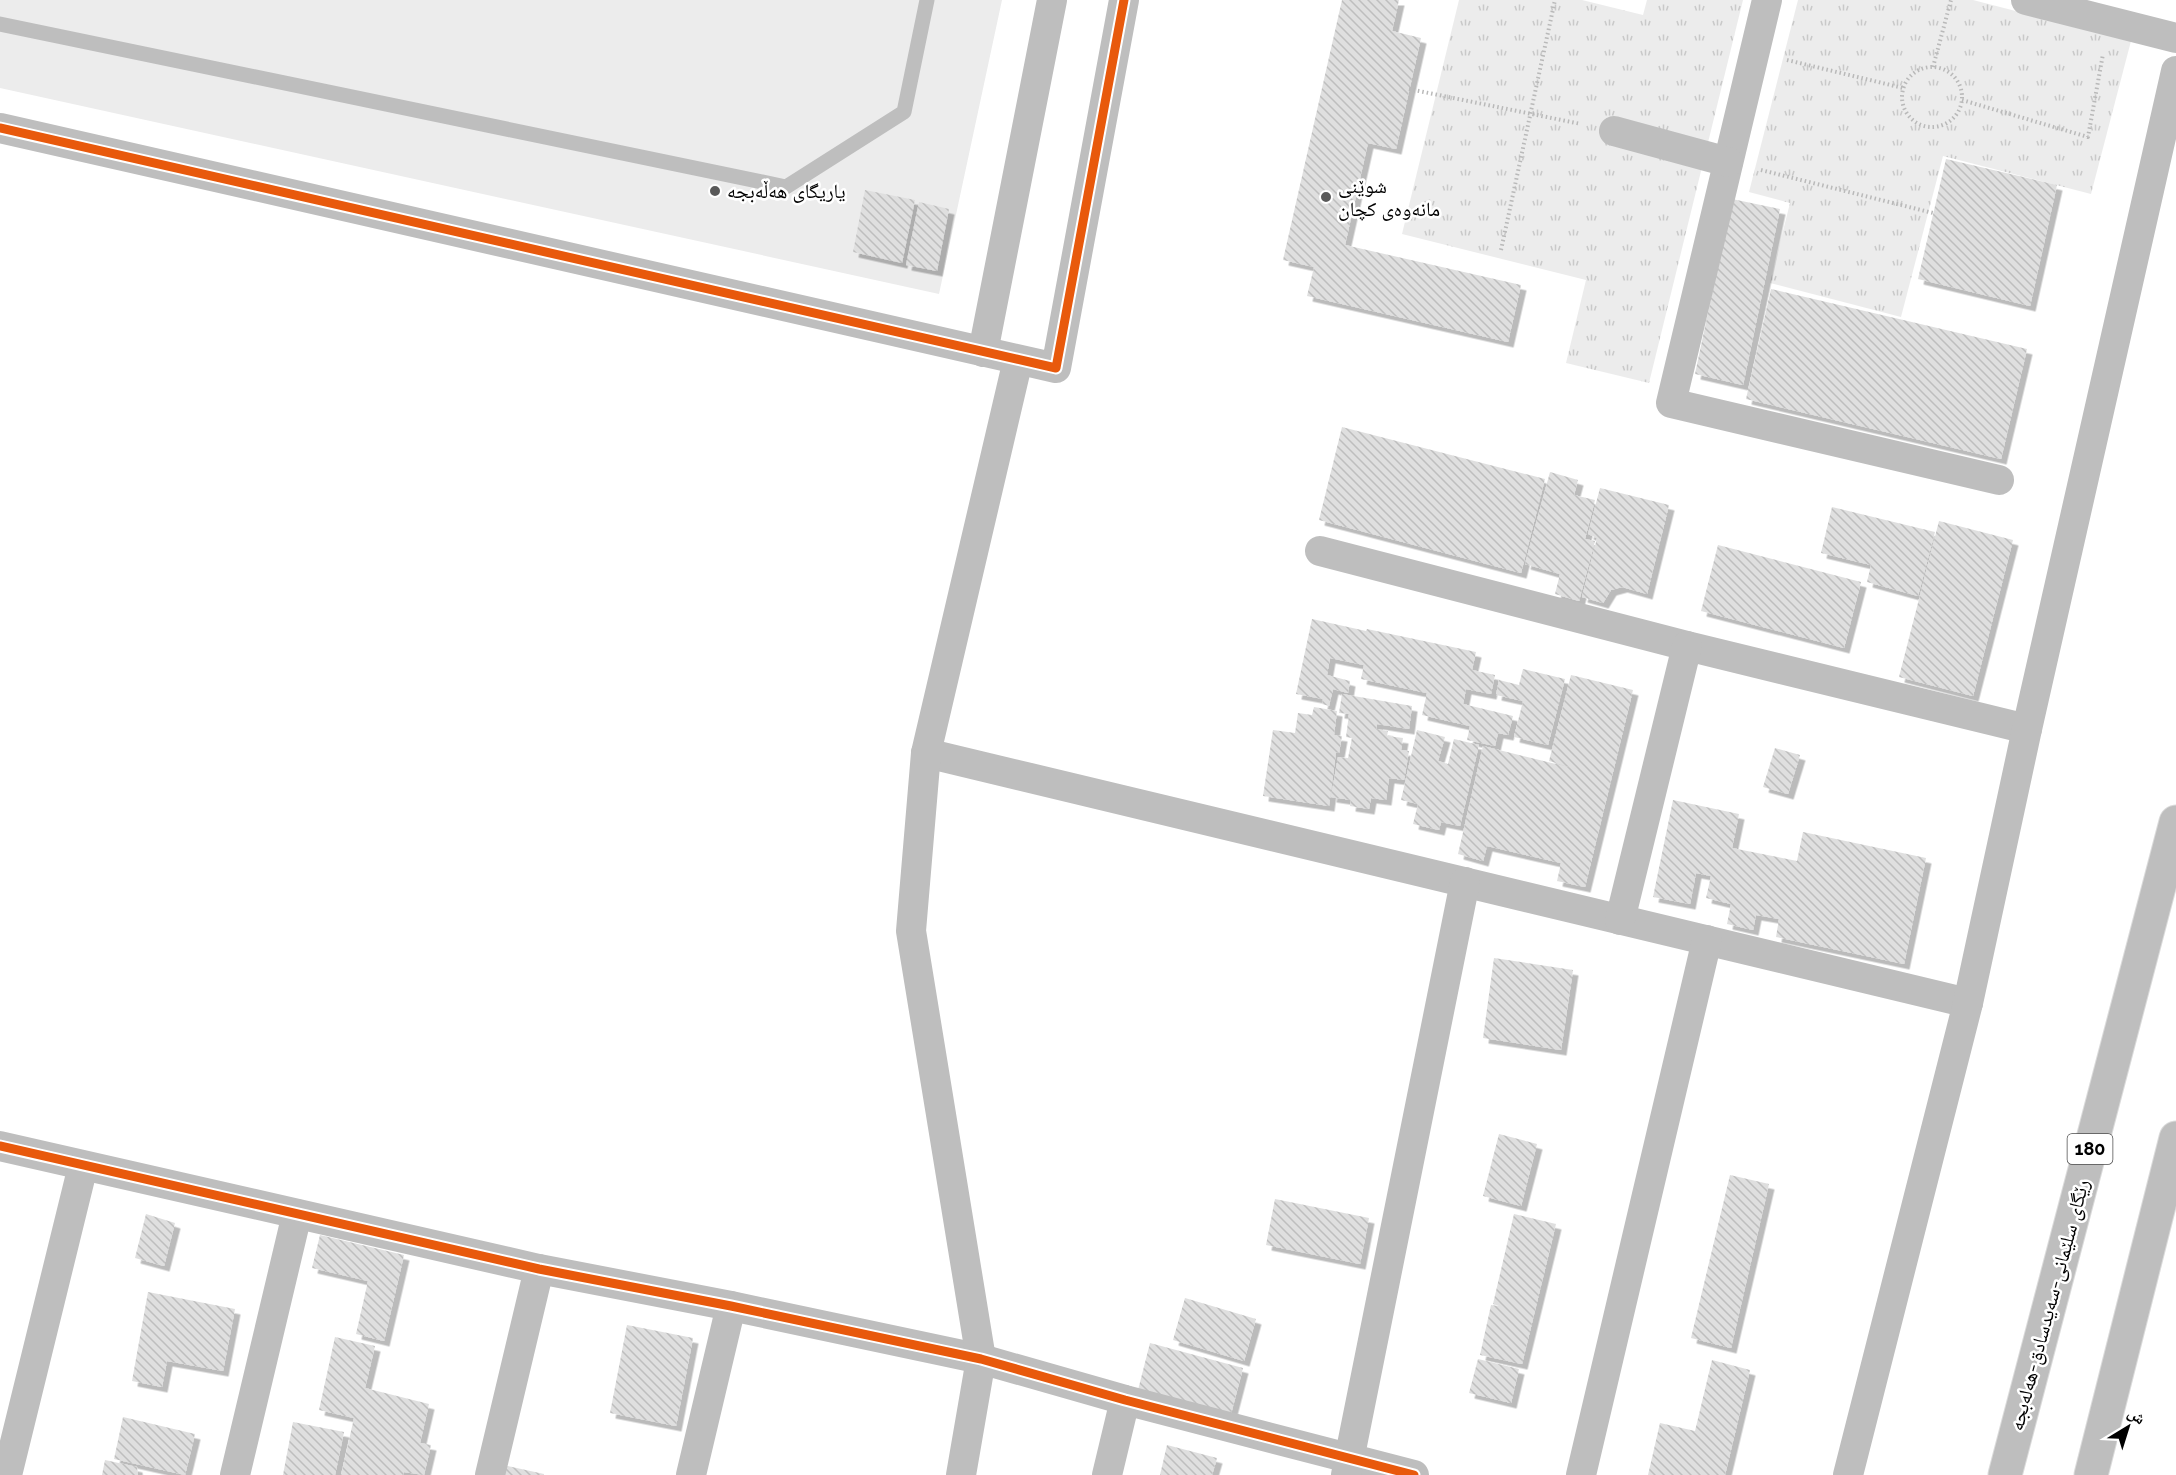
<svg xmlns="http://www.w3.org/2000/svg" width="2176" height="1475" font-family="Raleway,'Noto Naskh Arabic',sans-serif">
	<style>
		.grass { fill: url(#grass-tufts) }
		.pitch { fill: #ececec }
		.building { fill: url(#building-back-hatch); filter: url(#shadow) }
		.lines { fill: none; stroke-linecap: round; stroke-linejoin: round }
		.trunk-casing { stroke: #dbdbdb; stroke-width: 35 }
		.path { stroke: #b9b9b9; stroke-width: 4; stroke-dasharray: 1.5 3; stroke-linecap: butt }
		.service { stroke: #bebebe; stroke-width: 15 }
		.minor { stroke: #bebebe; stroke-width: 30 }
		.trunk { stroke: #bebebe; stroke-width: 33 }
		.cycleway-casing { stroke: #fff; stroke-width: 13 }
		.cycleway { stroke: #e8590c; stroke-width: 9 }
		.poi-dot { fill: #595959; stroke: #fff; stroke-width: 2 }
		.labels { text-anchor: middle; stroke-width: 5; stroke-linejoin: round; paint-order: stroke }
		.shield { fill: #fff; stroke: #4c4c4c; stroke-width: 1.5 }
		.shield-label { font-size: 18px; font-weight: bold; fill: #000 }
		.poi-label { font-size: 20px; fill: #000; stroke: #fff; text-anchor: start }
		.street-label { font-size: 20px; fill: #000; stroke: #fff }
	</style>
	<defs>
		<pattern id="grass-tufts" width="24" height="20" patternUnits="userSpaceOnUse" patternTransform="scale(1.5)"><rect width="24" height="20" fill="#ececec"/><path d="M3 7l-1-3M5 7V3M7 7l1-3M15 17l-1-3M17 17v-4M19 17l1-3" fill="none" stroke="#c9c9c9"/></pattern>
		<pattern id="building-back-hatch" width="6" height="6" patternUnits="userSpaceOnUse" patternTransform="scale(1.5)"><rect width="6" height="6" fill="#dfdfdf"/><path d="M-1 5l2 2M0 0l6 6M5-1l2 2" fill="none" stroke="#bebebe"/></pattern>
		<filter id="shadow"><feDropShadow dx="5.5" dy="5.5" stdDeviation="0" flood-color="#0004"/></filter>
	</defs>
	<rect width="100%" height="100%" fill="#fff"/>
	<g class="grass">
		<polygon points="1459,0 1582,0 1643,15 1647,0 1743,0 1649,383 1566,363 1586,280 1402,234"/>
		<polygon points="1798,0 1973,0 2131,41 2091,194 1943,156 1901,317 1770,283 1790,203 1749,192"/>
	</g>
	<polygon class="pitch" points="0,0 1002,0 939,294 0,88"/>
	<g class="building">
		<polygon points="1342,0 1399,0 1392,31 1421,38 1396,149 1368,143 1345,245 1521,285 1508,342 1307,296 1314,267 1283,260"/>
		<polygon points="1946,159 2057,185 2030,306 1918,279"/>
		<polygon points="865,190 915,200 902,263 853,252"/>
		<polygon points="1732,199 1780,209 1743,385 1695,374"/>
		<polygon points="919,202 949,209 937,271 906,265"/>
		<polygon points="1771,289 2027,349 2001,459 1746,399"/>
		<polygon points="1342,427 1545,479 1521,573 1319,520"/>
		<polygon points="1550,472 1578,480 1574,495 1595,500 1585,539 1595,541 1579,601 1555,594 1560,574 1525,564"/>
		<polygon points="1600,488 1669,505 1647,594 1622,587 1611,590 1603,603 1582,597 1597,538 1588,534"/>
		<polygon points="1832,507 1935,532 1918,596 1867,582 1871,565 1821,553"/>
		<polygon points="1939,521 2013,540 1973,696 1899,677"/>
		<polygon points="1718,545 1861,582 1844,648 1701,611"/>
		<polygon points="1312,619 1366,631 1367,629 1476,652 1472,670 1495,675 1491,694 1466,689 1463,704 1513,716 1508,735 1498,733 1495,746 1467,740 1470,726 1422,715 1427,693 1361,679 1364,665 1330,658 1327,675 1350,681 1348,693 1333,689 1329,706 1322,704 1323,699 1296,694"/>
		<polygon points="1523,669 1565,679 1548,745 1514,737 1523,701 1496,695 1499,680 1519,685"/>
		<polygon points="1571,675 1633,690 1585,887 1557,881 1561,863 1487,846 1483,861 1458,854 1483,746 1576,769 1549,761"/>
		<polygon points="1342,694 1412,706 1409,729 1377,724 1376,729 1388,731 1387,736 1403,738 1401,750 1409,751 1404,780 1389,778 1386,800 1371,798 1369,809 1350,806 1351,800 1331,797 1338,757 1348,758 1352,738 1346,737 1349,714 1339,713"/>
		<polygon points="1314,707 1337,711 1334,735 1342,736 1339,753 1336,752 1329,806 1263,796 1273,730 1295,733 1298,713 1312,715"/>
		<polygon points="1417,730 1445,737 1438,761 1448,764 1454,739 1479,745 1460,826 1441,822 1439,830 1413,824 1418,804 1401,800"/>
		<polygon points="1775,748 1800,755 1788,794 1763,787"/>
		<polygon points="1673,800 1739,814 1732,848 1797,861 1803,832 1926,858 1904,964 1776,937 1779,919 1756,915 1753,930 1727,924 1731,904 1706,898 1711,876 1696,873 1690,904 1653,897"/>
		<polygon points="1494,958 1573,970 1561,1050 1483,1038"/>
		<polygon points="1499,1134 1537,1144 1521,1206 1483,1196"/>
		<polygon points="1730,1175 1769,1184 1731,1348 1691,1338"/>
		<polygon points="1275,1199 1369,1218 1360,1264 1266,1245"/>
		<polygon points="146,1214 175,1223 164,1266 135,1258"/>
		<polygon points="1514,1214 1556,1224 1522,1364 1480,1355 1491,1305 1499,1306 1493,1304"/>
		<polygon points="320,1235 404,1255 384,1341 356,1334 368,1281 312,1268"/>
		<polygon points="148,1292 235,1309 223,1371 167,1361 162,1387 132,1381"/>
		<polygon points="1185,1298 1256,1319 1244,1361 1173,1340"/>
		<polygon points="627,1325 693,1338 676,1426 610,1413"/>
		<polygon points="335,1337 375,1346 365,1388 429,1404 420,1443 431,1445 424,1475 404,1472 403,1475 341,1475 354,1418 319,1410"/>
		<polygon points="1150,1343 1243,1368 1231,1414 1138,1390"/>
		<polygon points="1478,1359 1519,1369 1511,1403 1469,1393"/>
		<polygon points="1712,1360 1750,1370 1725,1475 1648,1475 1660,1423 1695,1431"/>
		<polygon points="123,1417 195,1434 185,1475 114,1459"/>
		<polygon points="293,1422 344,1432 335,1475 283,1475"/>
		<polygon points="1167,1445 1217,1458 1212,1475 1160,1475"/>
		<polygon points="105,1460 137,1467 138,1475 102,1475"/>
		<polygon points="503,1465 544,1474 544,1475 501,1475"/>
	</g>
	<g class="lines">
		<defs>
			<g id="trunk">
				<polyline points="2005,1475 2176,822"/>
				<polyline points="2091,1475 2176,1138"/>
			</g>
		</defs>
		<use href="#trunk" class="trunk-casing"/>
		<g class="path">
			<polyline points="1787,60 1903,88"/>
			<circle cx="1932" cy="97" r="30"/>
			<polyline points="1933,67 1951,0"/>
			<polyline points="1409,89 1581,124"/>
			<polyline points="1962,100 2088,137 2103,54"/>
			<polyline points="1761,170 1933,213"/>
			<polyline points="1501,250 1555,0"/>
		</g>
		<polyline class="service" points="0,24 786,187 904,112 927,0"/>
		<g class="minor">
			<polyline points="1767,0 1671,403 1999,480"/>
			<polyline points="2026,0 2176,38"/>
			<polyline points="0,128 1056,368 1124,0"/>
			<polyline points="1614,131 1728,162"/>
			<polyline points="983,352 1052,0"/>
			<polyline points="1320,551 1687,646 2027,729"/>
			<polyline points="926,753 1968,1003"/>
			<polyline points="1620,920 1687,646"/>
			<polyline points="0,1146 539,1269 731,1306 981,1359 1125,1400 1414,1475"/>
			<polyline points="7,1475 83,1166"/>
			<polyline points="235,1475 297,1214"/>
			<polyline points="490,1475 539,1269"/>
			<polyline points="691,1475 731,1306"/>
			<polyline points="961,1475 981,1359 911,931 926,753 1018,360"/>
			<polyline points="1107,1475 1125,1400"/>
			<polyline points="1346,1475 1465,882"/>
			<polyline points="1581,1475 1707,940"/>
			<polyline points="1848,1475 1968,1003 2027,729 2176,71"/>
		</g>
		<use href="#trunk" class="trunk"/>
		<defs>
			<g id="cycleway">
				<polyline points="0,128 1056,368 1124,0"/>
				<polyline points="0,1146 539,1269 731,1306 981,1359 1125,1400 1414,1475"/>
			</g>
		</defs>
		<use href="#cycleway" class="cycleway-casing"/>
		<use href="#cycleway" class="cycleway"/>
	</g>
	<g class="poi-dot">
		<circle cx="715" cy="191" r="6"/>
		<circle cx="1326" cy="197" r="6"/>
	</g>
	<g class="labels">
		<rect class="shield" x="2067.5" y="1134" width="45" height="30" rx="4.5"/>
		<g class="shield-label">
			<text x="2090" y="1155">180</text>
		</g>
		<g class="poi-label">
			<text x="1338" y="193">شوێنی<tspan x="1338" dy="23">مانەوەی کچان</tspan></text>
			<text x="727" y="198">یاریگای هەڵەبجە</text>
		</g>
		<g class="street-label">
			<text transform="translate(2049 1305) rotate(-75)" y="7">رێگای سلێمانی-سەیدسادق-هەلەبجە</text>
		</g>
	</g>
	<g transform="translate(2128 1427) rotate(38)" stroke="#ffffff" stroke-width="4.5" paint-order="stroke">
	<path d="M0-4.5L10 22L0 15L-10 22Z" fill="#000000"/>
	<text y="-9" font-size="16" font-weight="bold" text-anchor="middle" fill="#000000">ش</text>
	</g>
</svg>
